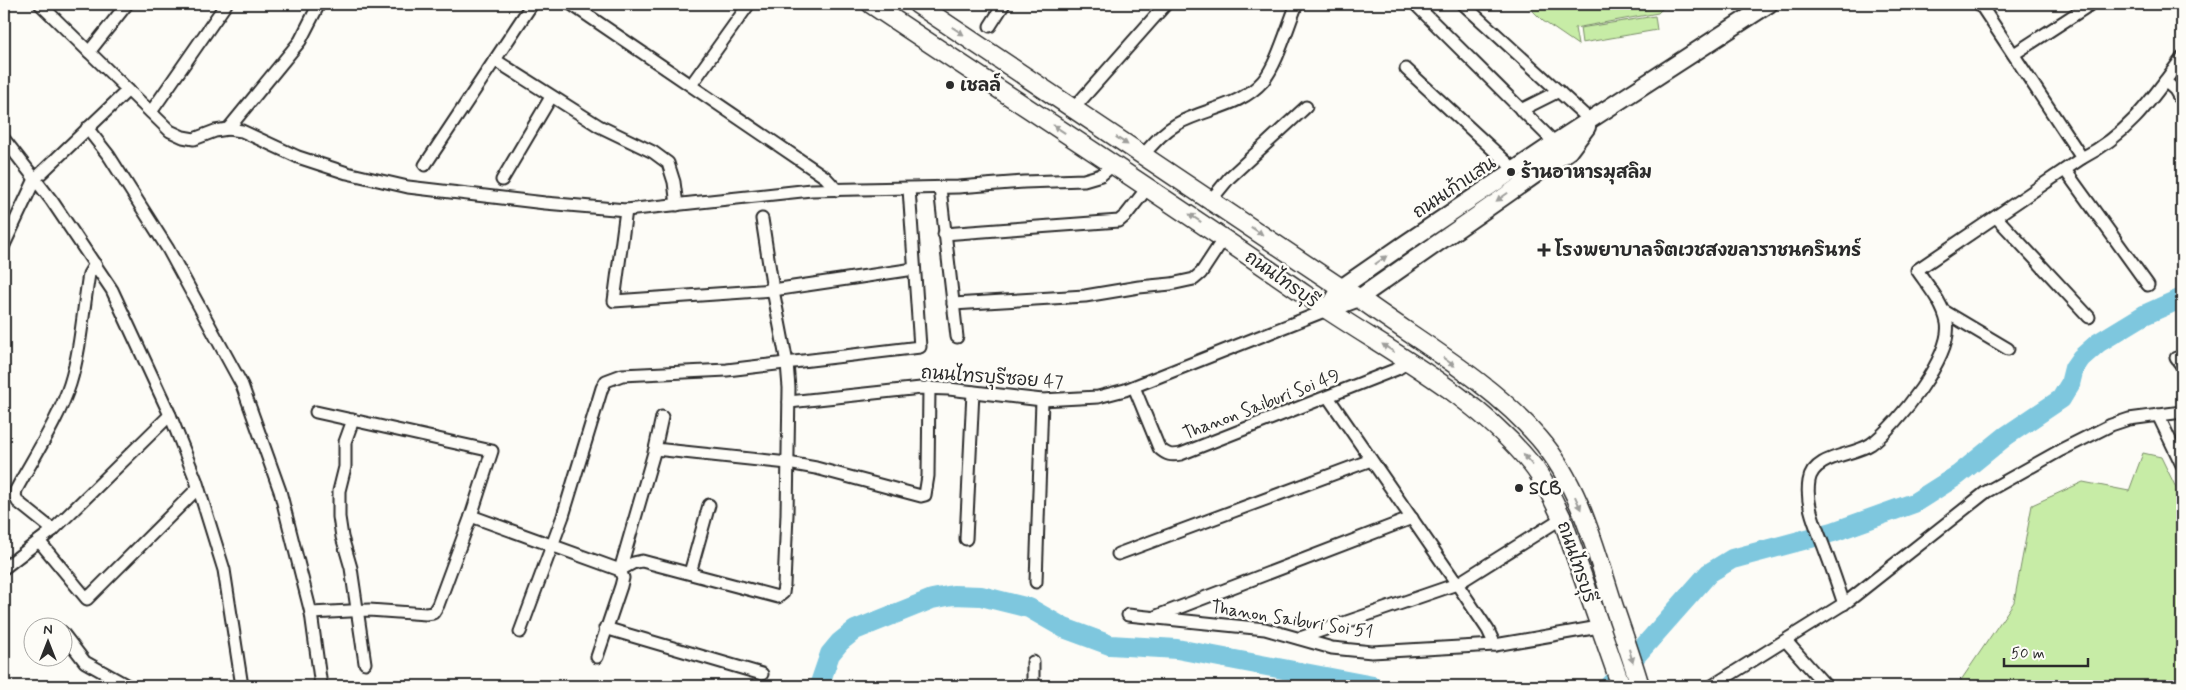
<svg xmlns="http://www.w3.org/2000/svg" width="2186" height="690" font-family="Mynerve,'Playpen Sans Thai',sans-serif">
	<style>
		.green { fill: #c7eca6; stroke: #798c68 }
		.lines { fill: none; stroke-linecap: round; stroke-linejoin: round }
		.river { stroke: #7ec7de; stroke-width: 20 }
		.street-casing { stroke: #2b2b2b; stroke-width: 15 }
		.secondary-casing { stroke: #2b2b2b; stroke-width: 20 }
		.primary-casing { stroke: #2b2b2b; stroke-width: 21 }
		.street { stroke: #fdfcf7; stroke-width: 11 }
		.secondary { stroke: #fdfcf7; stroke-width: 16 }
		.primary { stroke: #fdfcf7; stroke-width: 18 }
		.oneway { fill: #9e9e9b }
		.poi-dot { fill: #2b2b2b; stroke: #fdfcf7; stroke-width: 2 }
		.labels { text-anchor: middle; stroke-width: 5; stroke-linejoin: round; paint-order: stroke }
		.poi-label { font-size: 18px; font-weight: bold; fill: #2b2b2b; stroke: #fdfcf7; text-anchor: start }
		.street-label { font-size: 18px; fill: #2b2b2b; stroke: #fdfcf7 }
	</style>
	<rect width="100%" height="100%" fill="#fdfcf7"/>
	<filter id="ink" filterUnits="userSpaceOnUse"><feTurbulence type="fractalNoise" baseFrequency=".02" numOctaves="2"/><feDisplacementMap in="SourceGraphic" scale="10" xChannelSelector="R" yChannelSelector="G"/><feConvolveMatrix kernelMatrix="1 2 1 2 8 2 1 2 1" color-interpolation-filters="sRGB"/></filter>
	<g filter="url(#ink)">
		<g class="green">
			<polygon points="1526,4 1667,4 1658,13 1575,28 1578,45 1543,21"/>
			<polygon points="1655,16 1657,30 1582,43 1580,28"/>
			<polygon points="2143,453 2161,457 2182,500 2182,686 1957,686 2014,602 2032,505 2083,482 2129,491"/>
		</g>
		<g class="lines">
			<g class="river">
				<polyline points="819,686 830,654 840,642 855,630 932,599 953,595 981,596 1029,608 1064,628 1110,645 1177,649 1373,686"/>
				<polyline points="1609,686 1709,573 1732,559 1833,532 1914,503 1958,475 2006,436 2061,399 2070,384 2074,368 2081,358 2098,343 2144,315 2182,298"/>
			</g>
			<defs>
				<g id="street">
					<polyline points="40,4 170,131 183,137 194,139 215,131 228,129 242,131 298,157 347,173 408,187 545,203 626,210 811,190 958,187 1024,182 1084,180 1101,175 1113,165"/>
					<polyline points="571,4 825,177 837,190"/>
					<polyline points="1415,4 1555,143"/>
					<polyline points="1463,4 1591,121"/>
					<polyline points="1980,4 2082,158"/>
					<polyline points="990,26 1004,4"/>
					<polyline points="89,52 127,4"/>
					<polyline points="2014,54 2091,4"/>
					<polyline points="495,60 599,126 653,152 668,163 674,182 677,205"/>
					<polyline points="1406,69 1515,170"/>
					<polyline points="2165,81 2175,90 2182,102"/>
					<polyline points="691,85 749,4"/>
					<polyline points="1074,108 1166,4"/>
					<polyline points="1521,110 1559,91"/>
					<polyline points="151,112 226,4"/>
					<polyline points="87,128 109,156 168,249 242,385 280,491 311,613 321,686"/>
					<polyline points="228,129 300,41 319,4"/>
					<polyline points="4,139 52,201 112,290 170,415 196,480 224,570 242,686"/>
					<path d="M 1143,155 C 1154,143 1163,132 1177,124 C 1206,108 1240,107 1263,81 C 1277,65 1288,25 1297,4"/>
					<polyline points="425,165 532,4"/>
					<polyline points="2065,170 2148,285"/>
					<polyline points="502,180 551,97"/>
					<polyline points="940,188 957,337"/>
					<polyline points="1211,200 1229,178 1306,107"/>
					<polyline points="626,210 614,301 773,290 914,269"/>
					<polyline points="1997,218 2089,317"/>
					<polyline points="944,234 1119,221 1126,215 1148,187"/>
					<polyline points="4,245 35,179 128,90"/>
					<polyline points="953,304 1085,296 1139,287 1171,284 1194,279 1201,273 1224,238"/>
					<polyline points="1944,311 2008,349"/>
					<polyline points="2176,358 2182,366"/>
					<path d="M 1134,387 L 1159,448 C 1167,455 1171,456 1181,454 L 1397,369 L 1408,362"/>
					<polyline points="1328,397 1457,584 1488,630 1495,645"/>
					<polyline points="789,402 921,388 949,389 1042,400 1098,397 1125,390 1327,310"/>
					<polyline points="2158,415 2182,465"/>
					<polyline points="662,417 655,449 620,570 633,563 642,561 778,597 783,593 784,585 787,514 789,388 787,363 773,290 762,219"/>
					<polyline points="353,420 345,442 345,467 339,491 339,517 342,537 351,568 365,663"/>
					<polyline points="655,449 788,463 816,468 921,496 925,495 928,476 929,387"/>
					<polyline points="471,516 620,570 623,578 621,586 597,657"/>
					<path d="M 53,530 L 18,502 L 15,496 L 16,490 C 34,456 58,421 70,384 C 81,349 83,310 89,274 L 95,264"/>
					<polyline points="966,539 973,392"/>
					<polyline points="39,541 87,599 198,488"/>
					<polyline points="1118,554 1371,460"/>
					<polyline points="4,568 53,530 170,415"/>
					<polyline points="690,573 709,505"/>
					<polyline points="1036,582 1042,400"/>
					<path d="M 1844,604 C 1838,586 1832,568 1825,550 C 1817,528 1805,506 1809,481 C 1813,455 1853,456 1871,444 C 1897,425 1953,356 1947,323 C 1943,303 1928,286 1917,270 L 2082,158 C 2129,134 2152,99 2182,58"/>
					<polyline points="311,613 369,610 426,614 433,613 438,605 471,516 492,451 316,412"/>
					<polyline points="1128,615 1265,629 1332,648 1372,652 1495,645 1599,627"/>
					<polyline points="1157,616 1412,518"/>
					<polyline points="605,628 762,674"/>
					<polyline points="62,632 85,662 128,686"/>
					<polyline points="520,632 563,516 602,388 606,381 622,375 727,370 920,347 909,189"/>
					<polyline points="1300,638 1457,584 1562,518"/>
					<polyline points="1786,641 1826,686"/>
					<polyline points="1033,662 1033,686"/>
					<polyline points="1712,686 1848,601 1986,492 2061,450 2111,425 2129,419 2182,412"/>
				</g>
				<g id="secondary">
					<polyline points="1327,310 1341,288 1406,243 1559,140 1769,4"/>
					<polyline points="1327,310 1359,298 1569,151 1587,127"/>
				</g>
				<g id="primary">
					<path d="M 871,4 C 1017,102 1165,197 1310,298 C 1385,350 1473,392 1532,465 C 1545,481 1553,500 1562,518 L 1621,686"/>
					<path d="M 917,4 L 1341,288 L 1359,298 C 1419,342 1490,381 1539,438 C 1580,485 1595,549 1614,607 C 1623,633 1632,659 1640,686"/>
				</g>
			</defs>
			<use href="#street" class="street-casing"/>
			<use href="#secondary" class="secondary-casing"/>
			<use href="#primary" class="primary-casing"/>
			<use href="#street" class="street"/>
			<use href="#secondary" class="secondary"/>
			<use href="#primary" class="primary"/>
		</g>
		<defs><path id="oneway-solid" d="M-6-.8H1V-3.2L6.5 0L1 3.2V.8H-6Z" transform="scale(1.25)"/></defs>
		<g class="oneway">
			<use href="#oneway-solid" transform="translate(958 31) rotate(34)"/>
			<use href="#oneway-solid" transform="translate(1059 129) rotate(-146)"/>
			<use href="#oneway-solid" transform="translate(1122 141) rotate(34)"/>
			<use href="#oneway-solid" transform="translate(1502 197) rotate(145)"/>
			<use href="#oneway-solid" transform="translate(1195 218) rotate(-146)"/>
			<use href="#oneway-solid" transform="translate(1257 231) rotate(34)"/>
			<use href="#oneway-solid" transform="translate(1381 260) rotate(-35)"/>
			<use href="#oneway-solid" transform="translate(1388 348) rotate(-147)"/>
			<use href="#oneway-solid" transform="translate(1449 362) rotate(36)"/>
			<use href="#oneway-solid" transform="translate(1528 460) rotate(-131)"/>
			<use href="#oneway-solid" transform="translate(1578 503) rotate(66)"/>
			<use href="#oneway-solid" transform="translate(1631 656) rotate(74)"/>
		</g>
	</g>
	<g class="poi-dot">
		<circle cx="950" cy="85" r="5"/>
		<circle cx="1511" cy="172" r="5"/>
		<path d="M1541.5 242.5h5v5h5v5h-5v5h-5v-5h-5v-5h5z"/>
		<circle cx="1519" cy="488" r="5"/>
	</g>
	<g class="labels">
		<g class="poi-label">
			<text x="960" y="91">เชลล์</text>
			<text x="1521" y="178">ร้านอาหารมุสลิม</text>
			<text x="1555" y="256">โรงพยาบาลจิตเวชสงขลาราชนครินทร์</text>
			<text x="1529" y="494">SCB</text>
		</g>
		<g class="street-label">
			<text transform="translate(1454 187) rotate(-34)" y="6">ถนนเก้าแสน</text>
			<text transform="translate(1282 279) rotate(35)" y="6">ถนนไทรบุรี</text>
			<text transform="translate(992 377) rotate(4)" y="6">ถนนไทรบุรีซอย 47</text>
			<text transform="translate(1261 404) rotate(-21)" y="6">Thanon Saiburi Soi 49</text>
			<text transform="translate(1577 562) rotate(71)" y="6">ถนนไทรบุรี</text>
			<text transform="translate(1292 619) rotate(9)" y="6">Thanon Saiburi Soi 51</text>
		</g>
	</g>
	<rect width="2186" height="690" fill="none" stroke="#fdfcf7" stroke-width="20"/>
	<rect x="10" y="10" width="2166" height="670" fill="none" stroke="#2b2b2b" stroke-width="2" filter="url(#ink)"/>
	<g transform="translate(48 642)"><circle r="24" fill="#fdfcf7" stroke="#a9a8a5"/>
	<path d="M0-4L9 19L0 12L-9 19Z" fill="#2b2b2b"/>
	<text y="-8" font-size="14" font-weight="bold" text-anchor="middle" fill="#2b2b2b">N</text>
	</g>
	<path d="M2004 658v8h84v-8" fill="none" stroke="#2b2b2b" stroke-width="2.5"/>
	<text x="2011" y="658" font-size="15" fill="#2b2b2b" stroke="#fdfcf7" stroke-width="4" paint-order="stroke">50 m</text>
</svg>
